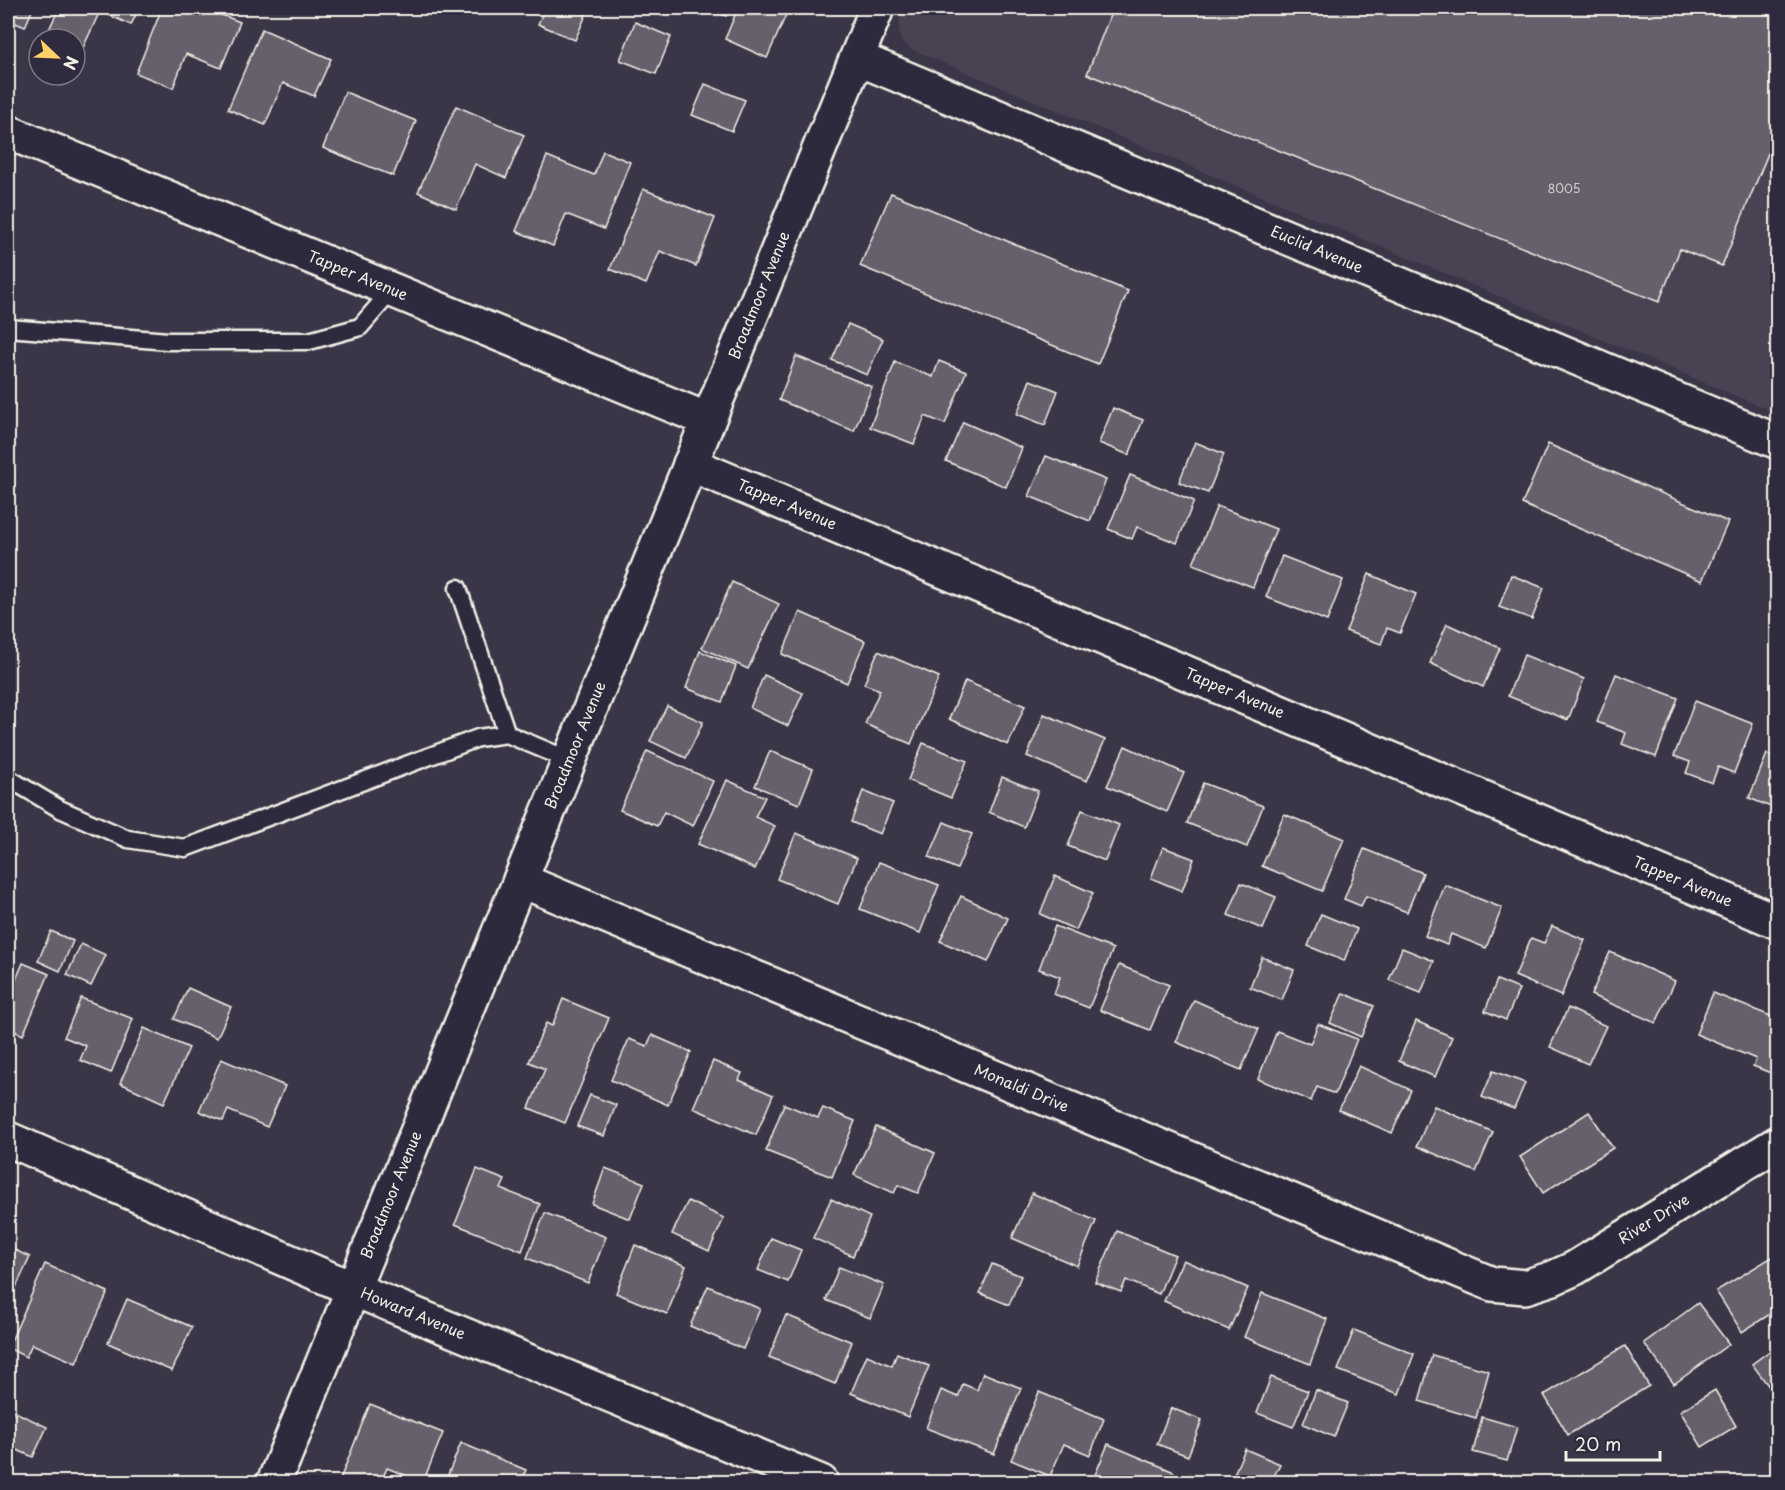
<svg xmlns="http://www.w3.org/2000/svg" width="1785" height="1490" font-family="'Playpen Sans',sans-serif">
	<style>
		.built { fill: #484352 }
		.building { fill: #65616c; stroke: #f4f1e8; stroke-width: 1.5 }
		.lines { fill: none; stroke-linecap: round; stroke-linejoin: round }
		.service-casing { stroke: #f4f1e8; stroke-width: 21 }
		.minor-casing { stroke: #f4f1e8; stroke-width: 38 }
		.tertiary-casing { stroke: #f4f1e8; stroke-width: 38 }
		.service { stroke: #2f2a3d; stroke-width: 16 }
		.minor { stroke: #2f2a3d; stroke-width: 33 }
		.tertiary { stroke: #2f2a3d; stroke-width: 33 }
		.labels { text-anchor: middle; stroke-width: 5; stroke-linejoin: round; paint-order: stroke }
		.number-label { font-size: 12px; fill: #d0cdc9 }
		.street-label { font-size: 15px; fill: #f4f1e8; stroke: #2f2a3d }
	</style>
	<rect width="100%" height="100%" fill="#3b3647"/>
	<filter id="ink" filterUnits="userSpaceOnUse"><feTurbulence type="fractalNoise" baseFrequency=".0167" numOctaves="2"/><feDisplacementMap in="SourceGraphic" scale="12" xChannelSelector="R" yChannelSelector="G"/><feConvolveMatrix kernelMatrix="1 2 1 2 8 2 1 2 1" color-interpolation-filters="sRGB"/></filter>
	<g filter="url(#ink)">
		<polygon class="built" points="906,8 1777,8 1777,413 911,49 901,41 899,30 899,23"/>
		<g class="building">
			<polygon points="8,8 33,8 25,27 8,20"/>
			<polygon points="59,8 139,8 131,25 100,11 82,50 75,47 75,39 57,39 47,34"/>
			<polygon points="162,8 203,8 240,22 221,68 186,54 173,88 136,73"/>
			<polygon points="545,8 589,8 575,40 538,24"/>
			<polygon points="706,8 730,8 726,16"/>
			<polygon points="738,8 789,8 767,58 725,39"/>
			<polygon points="1113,8 1778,8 1778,129 1722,266 1680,249 1659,302 1087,74"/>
			<polygon points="635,22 671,37 656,74 620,60"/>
			<polygon points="262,29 331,59 314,96 283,83 265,125 228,109"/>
			<polygon points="705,84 745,100 732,131 692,115"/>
			<polygon points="345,92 416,121 393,176 323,148"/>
			<polygon points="456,106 524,135 506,178 475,164 456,209 418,192"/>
			<polygon points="603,151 630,162 604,229 566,214 553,246 516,231 547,156 594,175"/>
			<polygon points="643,189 715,218 696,266 660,251 646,284 610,269"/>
			<polygon points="891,193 1128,291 1098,364 860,266"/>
			<polygon points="848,324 883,339 867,375 832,360"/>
			<polygon points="796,356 872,387 854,431 779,400"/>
			<polygon points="939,361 966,372 945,424 925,416 914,444 870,427 895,362 933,377"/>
			<polygon points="1030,380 1058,391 1045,425 1017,414"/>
			<polygon points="1113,408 1143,420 1129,455 1099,443"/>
			<polygon points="963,422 1022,448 1006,487 946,461"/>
			<polygon points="1195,442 1224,454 1208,493 1179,482"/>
			<polygon points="1548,444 1728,522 1702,581 1522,504"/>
			<polygon points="1046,456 1106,480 1090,521 1029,496"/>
			<polygon points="1130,475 1194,501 1177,543 1137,527 1132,539 1108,529"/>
			<polygon points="1217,506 1276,529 1253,587 1193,564"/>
			<polygon points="1282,556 1343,580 1327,621 1266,597"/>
			<polygon points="1369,574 1416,594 1400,633 1387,628 1381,644 1346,631"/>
			<polygon points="1511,575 1544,588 1532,619 1499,607"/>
			<polygon points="732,582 779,604 748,669 702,648"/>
			<polygon points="800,612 865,641 847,683 782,654"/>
			<polygon points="1447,624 1500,648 1483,687 1430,663"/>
			<polygon points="700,651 736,666 722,702 686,688"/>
			<polygon points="878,651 939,677 911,744 865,724 880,690 864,684"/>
			<polygon points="1524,655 1584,679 1568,720 1508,696"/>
			<polygon points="1616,674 1678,698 1656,757 1622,744 1626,733 1597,722"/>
			<polygon points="764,675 803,693 788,726 750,708"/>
			<polygon points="965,681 1025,706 1008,745 949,719"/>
			<polygon points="1695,701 1753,724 1734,773 1718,767 1712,783 1686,773 1690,762 1674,756"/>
			<polygon points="667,706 703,722 686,758 650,741"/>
			<polygon points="1044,714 1105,740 1087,781 1027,756"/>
			<polygon points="923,743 967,761 951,798 908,780"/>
			<polygon points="1125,746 1184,773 1167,812 1107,786"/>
			<polygon points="647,751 713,781 693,826 664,812 657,826 620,810"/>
			<polygon points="770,751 813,769 799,804 755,786"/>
			<polygon points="1767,754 1778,758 1778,810 1749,798"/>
			<polygon points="1002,777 1038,791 1024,827 989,812"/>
			<polygon points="727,780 765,797 755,817 775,826 755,869 698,844"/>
			<polygon points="1203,783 1263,806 1247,847 1187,823"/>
			<polygon points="863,791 893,803 880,834 851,822"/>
			<polygon points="1082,810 1119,825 1105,861 1068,846"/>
			<polygon points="1284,814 1344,839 1322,891 1262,866"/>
			<polygon points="944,822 972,834 957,869 929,857"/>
			<polygon points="796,833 857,858 838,904 777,879"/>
			<polygon points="1163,847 1194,859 1182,891 1151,878"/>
			<polygon points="1364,849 1423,873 1407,912 1366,896 1361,906 1344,899"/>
			<polygon points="879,862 939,885 920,933 860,909"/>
			<polygon points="1055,876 1093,893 1076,930 1040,914"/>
			<polygon points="1241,883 1276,897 1263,929 1228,915"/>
			<polygon points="1445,885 1502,908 1486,948 1451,934 1447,945 1425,936"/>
			<polygon points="961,896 1008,918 988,962 940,941"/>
			<polygon points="1321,914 1357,929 1344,961 1308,946"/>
			<polygon points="1055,926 1113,949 1089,1008 1054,994 1060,977 1039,969"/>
			<polygon points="1552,926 1585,940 1561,996 1515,976 1531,938 1544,943"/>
			<polygon points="51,931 73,941 60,971 38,961"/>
			<polygon points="81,944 106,955 91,986 67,975"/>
			<polygon points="1402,948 1434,961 1421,993 1389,980"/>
			<polygon points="1610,952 1675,981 1656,1023 1591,995"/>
			<polygon points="1262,957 1294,970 1282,1000 1250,987"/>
			<polygon points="23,963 49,974 23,1035 8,1028 8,982 14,984"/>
			<polygon points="1119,965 1169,985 1150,1030 1100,1010"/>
			<polygon points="1497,980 1519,989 1506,1020 1485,1011"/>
			<polygon points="188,988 231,1007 217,1038 174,1019"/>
			<polygon points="1343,993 1374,1006 1361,1037 1330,1023"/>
			<polygon points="1713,993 1778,1019 1778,1072 1776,1075 1753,1066 1756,1059 1696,1034"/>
			<polygon points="81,998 133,1019 111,1073 80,1060 86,1046 64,1037"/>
			<polygon points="563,999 609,1018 565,1123 529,1108 545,1069 529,1062 546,1023 552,1026"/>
			<polygon points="1194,1000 1259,1029 1241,1070 1176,1042"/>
			<polygon points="1568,1008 1606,1026 1588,1064 1550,1047"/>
			<polygon points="1416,1021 1452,1037 1435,1077 1399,1061"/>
			<polygon points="1318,1024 1357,1039 1335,1094 1317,1087 1311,1101 1258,1079 1277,1031 1310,1044"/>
			<polygon points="144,1028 189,1048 164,1103 120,1083"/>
			<polygon points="652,1035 691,1052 668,1105 611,1080 629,1039 647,1046"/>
			<polygon points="221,1059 285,1086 267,1127 228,1110 223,1121 199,1111"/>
			<polygon points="713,1061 742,1073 739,1080 773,1095 756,1135 693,1108"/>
			<polygon points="1359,1066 1411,1090 1392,1133 1339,1110"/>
			<polygon points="1493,1071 1525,1083 1514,1109 1482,1097"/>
			<polygon points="590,1095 616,1105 604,1136 577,1126"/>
			<polygon points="784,1104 818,1118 823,1108 855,1121 832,1177 766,1151"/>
			<polygon points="1434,1106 1493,1132 1476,1172 1417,1146"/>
			<polygon points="1589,1112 1613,1148 1543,1193 1520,1157"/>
			<polygon points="876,1127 935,1153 918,1193 898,1185 894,1193 854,1175"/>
			<polygon points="605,1168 644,1183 630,1219 592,1204"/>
			<polygon points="477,1169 505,1180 501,1189 540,1204 522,1251 455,1224"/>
			<polygon points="1032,1193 1096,1221 1077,1266 1012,1238"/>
			<polygon points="831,1199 870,1217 853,1256 813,1238"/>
			<polygon points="688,1201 724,1218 709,1251 672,1234"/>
			<polygon points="545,1213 606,1237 588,1283 527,1258"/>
			<polygon points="1117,1231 1175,1255 1159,1294 1126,1280 1121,1292 1095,1282"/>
			<polygon points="771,1238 801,1250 788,1282 758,1270"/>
			<polygon points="635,1245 686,1266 667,1314 616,1293"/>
			<polygon points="8,1247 30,1257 12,1296 8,1294"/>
			<polygon points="1777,1254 1778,1309 1742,1332 1716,1291"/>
			<polygon points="1183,1260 1248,1288 1229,1330 1164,1301"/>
			<polygon points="45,1264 108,1292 76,1363 32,1344 26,1357 8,1348"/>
			<polygon points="992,1264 1021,1276 1009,1305 980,1293"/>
			<polygon points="839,1267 884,1285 870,1318 826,1300"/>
			<polygon points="708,1286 760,1309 743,1349 690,1326"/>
			<polygon points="1262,1293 1327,1319 1310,1364 1244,1337"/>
			<polygon points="127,1299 192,1327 172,1371 108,1343"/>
			<polygon points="1698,1303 1729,1344 1674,1384 1644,1343"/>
			<polygon points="786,1315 852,1342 835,1384 769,1357"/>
			<polygon points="1354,1330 1414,1354 1399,1394 1338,1370"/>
			<polygon points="1778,1345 1778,1388 1773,1392 1752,1364"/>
			<polygon points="1625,1346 1649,1386 1568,1435 1544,1395"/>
			<polygon points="897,1353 929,1366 908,1417 851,1393 867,1355 892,1366"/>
			<polygon points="1432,1355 1489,1371 1476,1418 1419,1401"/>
			<polygon points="983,1373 1021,1388 994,1454 926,1428 941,1390 958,1397 963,1384 977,1390"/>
			<polygon points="1271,1377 1308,1391 1293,1427 1257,1413"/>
			<polygon points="1316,1390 1348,1403 1334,1437 1303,1424"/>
			<polygon points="1715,1390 1736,1426 1702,1447 1680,1411"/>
			<polygon points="1039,1392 1104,1419 1090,1455 1064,1444 1050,1476 1011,1460"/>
			<polygon points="370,1404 443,1433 423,1482 387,1468 381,1482 339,1482"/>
			<polygon points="1171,1408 1202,1420 1188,1456 1157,1444"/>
			<polygon points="13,1411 47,1427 33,1457 8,1446 8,1423"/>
			<polygon points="1482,1417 1517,1427 1507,1461 1473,1452"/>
			<polygon points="461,1443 526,1470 521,1482 445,1482"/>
			<polygon points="1108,1444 1174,1472 1169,1482 1092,1482"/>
			<polygon points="1245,1449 1280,1464 1271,1482 1253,1482 1234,1474"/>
			<polygon points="1189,1474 1211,1482 1186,1482"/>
		</g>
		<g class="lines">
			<defs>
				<g id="service">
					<polyline points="8,328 168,341 309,341 360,327 392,290"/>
					<polyline points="458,588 507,734"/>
					<polyline points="8,778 60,809 128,839 185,848 478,738 507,734 569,760"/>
				</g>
				<g id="minor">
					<path id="s1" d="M 857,58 L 1778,442"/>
					<path id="s2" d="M 8,132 L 708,420"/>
					<path id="s3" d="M 690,464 L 1778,922"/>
					<path id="s4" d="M 520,880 L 1492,1284 L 1525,1287 L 1553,1278 L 1575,1268 L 1778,1143"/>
					<path id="s5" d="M 8,1139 L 353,1289 L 821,1482"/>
				</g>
				<g id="tertiary">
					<path id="s6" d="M 274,1482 L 877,8"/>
				</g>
			</defs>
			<use href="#service" class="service-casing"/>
			<use href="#minor" class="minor-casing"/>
			<use href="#tertiary" class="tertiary-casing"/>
			<use href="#service" class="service"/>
			<use href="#minor" class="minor"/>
			<use href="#tertiary" class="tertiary"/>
		</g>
	</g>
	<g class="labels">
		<g class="number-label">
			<text x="1564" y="193">8005</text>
		</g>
		<g class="street-label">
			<text dy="5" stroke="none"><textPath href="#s1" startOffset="498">Euclid Avenue</textPath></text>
			<text dy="5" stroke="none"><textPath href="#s2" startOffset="378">Tapper Avenue</textPath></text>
			<text dy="5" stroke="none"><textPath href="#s6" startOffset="1282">Broadmoor Avenue</textPath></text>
			<text dy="5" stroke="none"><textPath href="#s3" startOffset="105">Tapper Avenue</textPath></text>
			<text dy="5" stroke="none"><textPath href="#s3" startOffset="591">Tapper Avenue</textPath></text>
			<text dy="5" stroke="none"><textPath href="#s6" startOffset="796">Broadmoor Avenue</textPath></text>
			<text dy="5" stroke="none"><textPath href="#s3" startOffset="1077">Tapper Avenue</textPath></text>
			<text dy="5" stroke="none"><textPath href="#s4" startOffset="543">Monaldi Drive</textPath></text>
			<text dy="5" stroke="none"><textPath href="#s6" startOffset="310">Broadmoor Avenue</textPath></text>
			<text dy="5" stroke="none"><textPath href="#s4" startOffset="1232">River Drive</textPath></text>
			<text dy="5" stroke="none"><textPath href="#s5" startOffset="441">Howard Avenue</textPath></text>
		</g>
	</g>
	<rect width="1785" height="1490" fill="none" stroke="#2f2a3d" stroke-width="30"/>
	<rect x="15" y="15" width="1755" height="1460" fill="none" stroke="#f4f1e8" stroke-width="2" filter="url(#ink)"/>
	<g transform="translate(57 57) rotate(113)"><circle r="28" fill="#2f2a3d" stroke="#7e7a81" stroke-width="1.5"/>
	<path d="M0-4.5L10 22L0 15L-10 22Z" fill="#ffd166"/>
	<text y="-9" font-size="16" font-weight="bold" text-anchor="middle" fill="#f4f1e8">N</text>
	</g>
	<path d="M1566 1451v9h94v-9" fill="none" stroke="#f4f1e8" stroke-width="3"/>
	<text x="1575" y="1451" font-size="18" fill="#f4f1e8" stroke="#2f2a3d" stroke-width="4.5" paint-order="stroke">20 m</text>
</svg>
